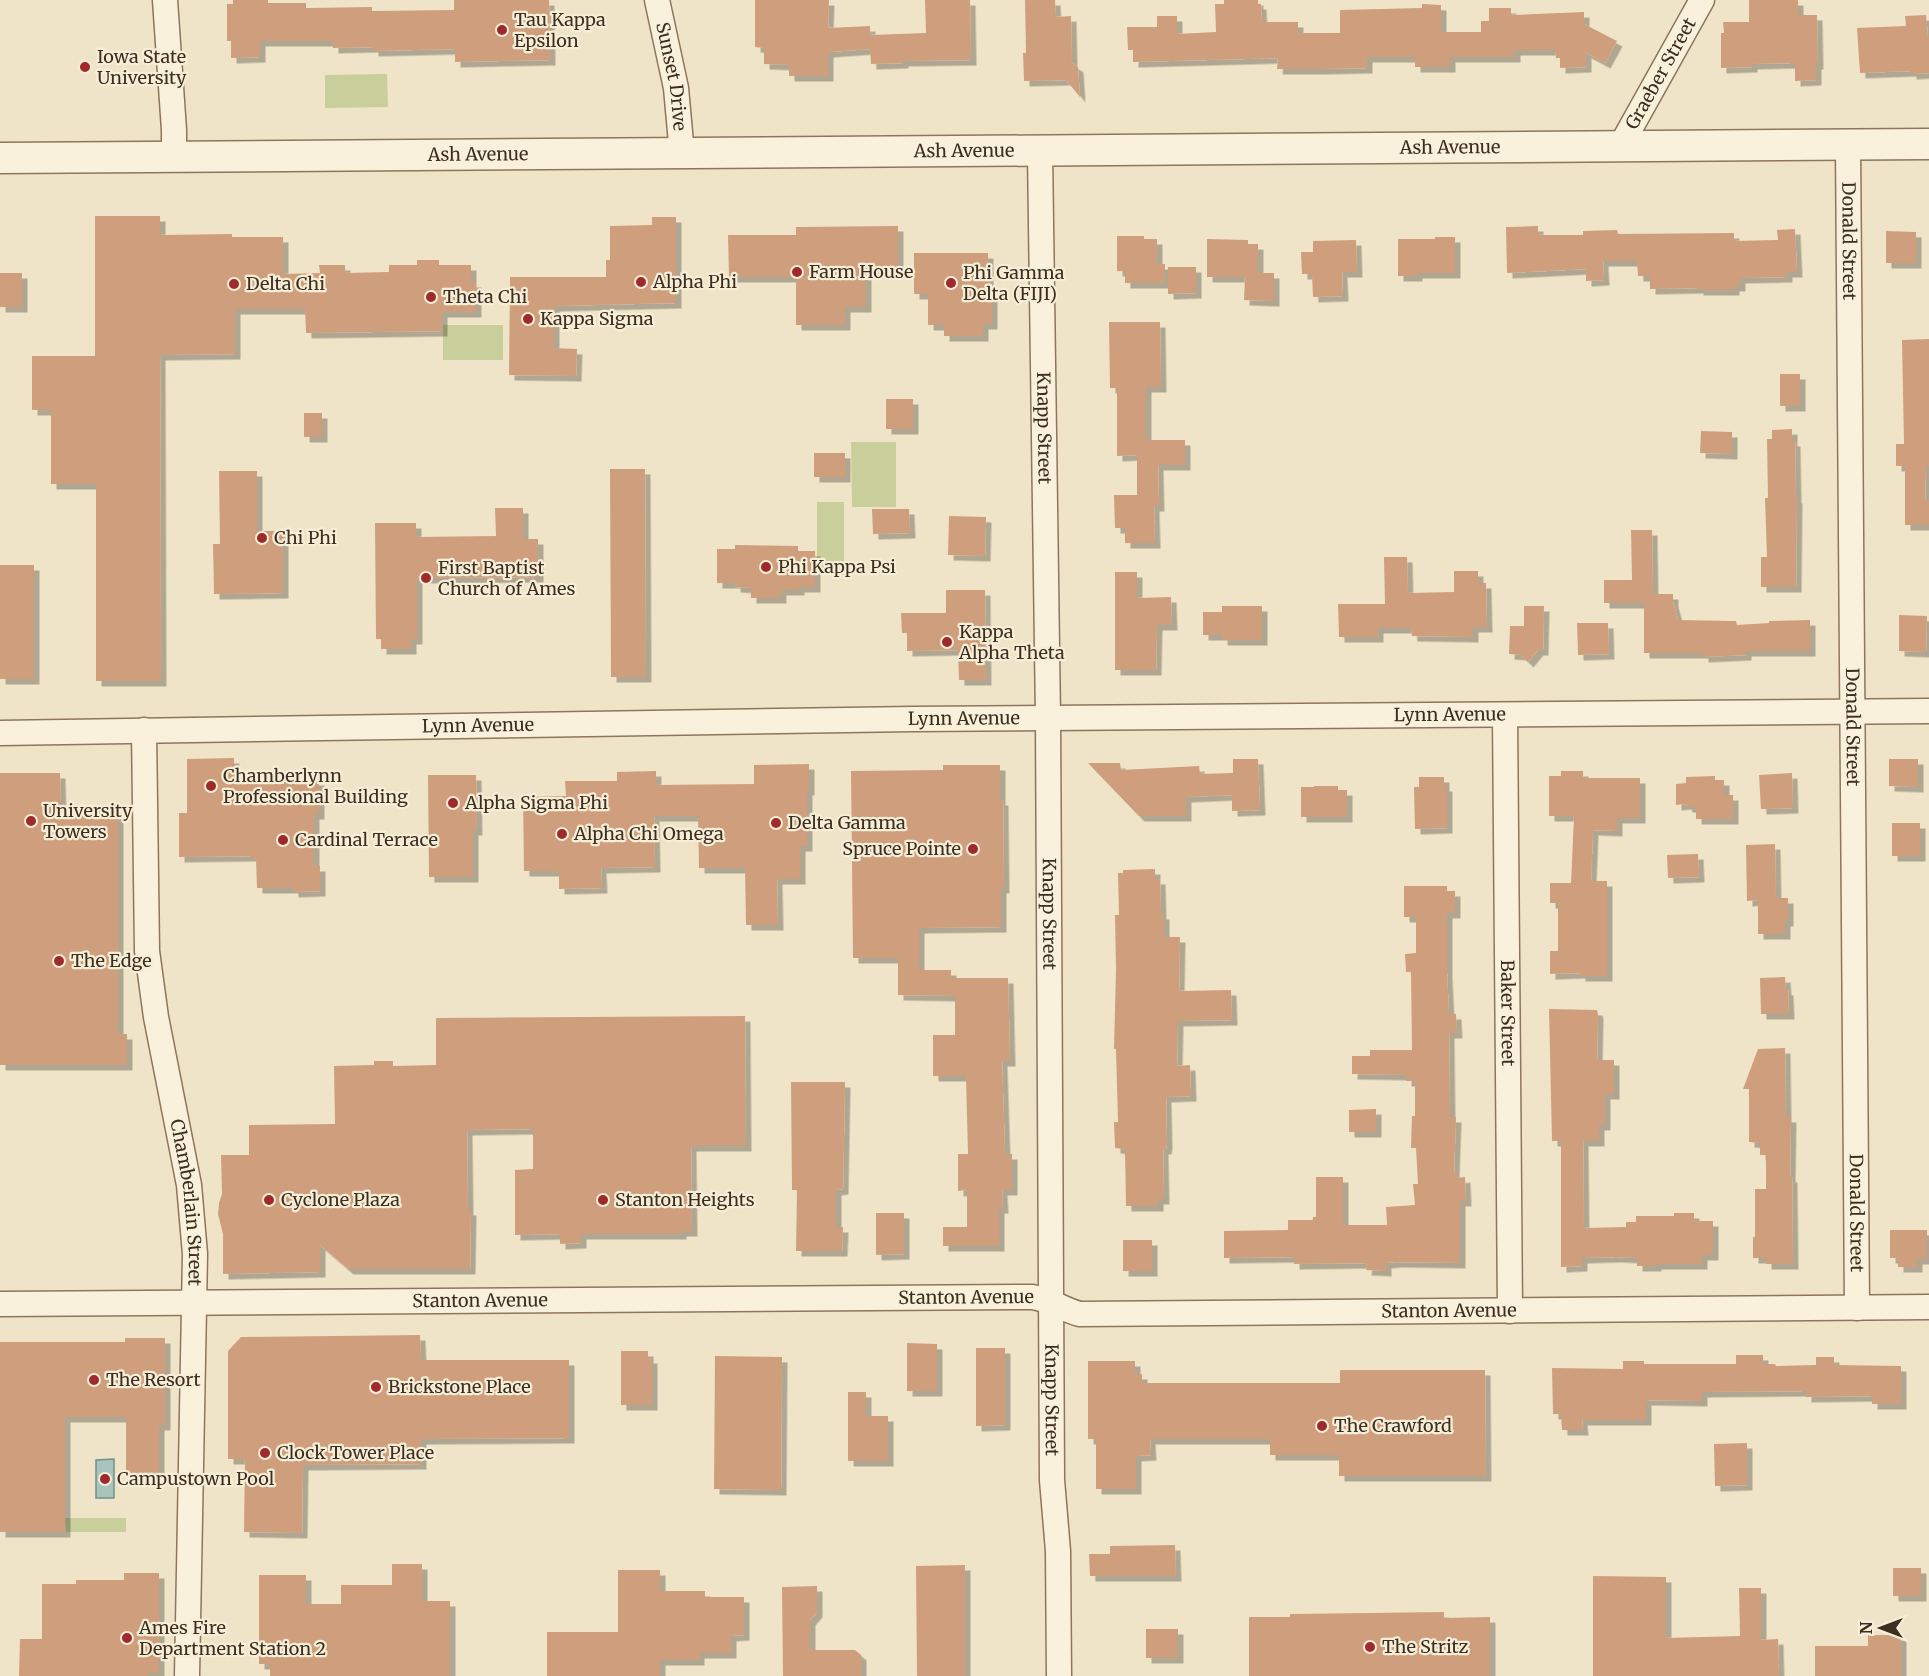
<svg xmlns="http://www.w3.org/2000/svg" width="1929" height="1676" font-family="Merriweather,serif">
	<style>
		.green { fill: #c9cf9b }
		.water { fill: #a9c4bc; stroke: #6f938a; stroke-width: 1.5 }
		.building { fill: #cf9f7d; filter: url(#shadow) }
		.lines { fill: none; stroke-linecap: round; stroke-linejoin: round }
		.minor-casing { stroke: #8d765c; stroke-width: 27 }
		.tertiary-casing { stroke: #8d765c; stroke-width: 33 }
		.minor { stroke: #faf1dc; stroke-width: 24 }
		.tertiary { stroke: #faf1dc; stroke-width: 30 }
		.poi-dot { fill: #9e2a2b; stroke: #f7eed8; stroke-width: 2 }
		.labels { text-anchor: middle; stroke-width: 4.5; stroke-linejoin: round; paint-order: stroke }
		.poi-label { font-size: 18px; fill: #3d2e20; stroke: #f7eed8; text-anchor: start }
		.street-label { font-size: 18px; fill: #3d2e20; stroke: #f7eed8 }
	</style>
	<defs>
		<filter id="shadow"><feDropShadow dx="5.5" dy="5.5" stdDeviation="0" flood-color="#0004"/></filter>
	</defs>
	<rect width="100%" height="100%" fill="#f0e4c8"/>
	<g class="green">
		<polygon points="387,74 388,107 325,108 325,75"/>
		<rect x="443" y="325" width="60" height="35"/>
		<polygon points="851,442 896,442 896,507 852,507"/>
		<rect x="817" y="502" width="27" height="73"/>
		<polygon points="65,1518 126,1518 126,1532 66,1532"/>
	</g>
	<polygon class="water" points="114,1459 114,1498 96,1498 96,1460"/>
	<g class="building">
		<polygon points="233,0 268,0 268,3 306,3 306,8 372,7 372,11 454,10 454,0 549,0 550,60 455,62 455,49 373,51 373,47 333,48 333,41 260,41 260,57 231,58 231,41 227,41 227,4 233,4"/>
		<polygon points="755,0 829,0 828,28 870,26 870,35 926,33 925,0 970,0 971,60 903,61 903,63 871,64 870,49 828,52 828,76 789,76 789,65 764,64 764,48 755,47"/>
		<polygon points="1025,0 1055,0 1056,17 1071,16 1072,63 1078,67 1080,97 1066,80 1024,81 1023,53 1026,53"/>
		<polygon points="1224,0 1258,0 1258,4 1261,4 1262,22 1298,22 1298,33 1340,33 1340,10 1422,8 1422,4 1441,5 1441,32 1481,32 1481,21 1489,21 1489,8 1511,8 1511,15 1584,12 1584,24 1617,41 1605,63 1586,53 1586,67 1560,68 1560,58 1556,58 1555,50 1515,50 1515,57 1450,57 1450,67 1415,67 1415,57 1367,57 1367,68 1320,69 1277,69 1278,58 1133,62 1133,50 1128,50 1127,27 1157,27 1157,16 1177,16 1177,34 1216,32 1215,4 1224,4"/>
		<polygon points="1749,0 1798,0 1798,15 1817,15 1818,64 1816,64 1816,80 1795,81 1795,64 1792,64 1792,63 1752,64 1752,67 1721,68 1721,33 1724,33 1723,22 1749,22"/>
		<polygon points="1926,15 1928,37 1929,37 1929,73 1911,74 1911,71 1860,73 1857,28 1906,26 1905,16"/>
		<polygon points="95,216 160,216 160,235 232,234 232,237 283,237 283,274 320,273 319,265 345,265 345,273 389,272 389,265 417,265 417,260 439,260 439,265 471,265 471,282 476,282 476,312 442,312 442,331 306,333 305,309 235,309 235,354 160,355 161,681 96,681 96,484 51,484 51,410 32,410 32,356 95,356"/>
		<polygon points="652,217 676,217 676,303 554,306 554,348 577,349 576,376 509,375 510,277 606,277 606,260 610,260 610,226 652,225"/>
		<polygon points="898,226 898,268 866,268 866,307 845,307 845,325 796,325 796,277 729,277 728,235 796,235 796,227"/>
		<polygon points="1538,226 1538,234 1544,235 1583,235 1583,231 1617,230 1618,234 1734,233 1734,241 1778,240 1777,230 1795,229 1797,272 1787,272 1787,277 1740,278 1740,286 1734,286 1734,290 1698,290 1698,288 1650,289 1650,276 1638,276 1637,261 1603,261 1604,280 1586,281 1586,269 1507,273 1506,227"/>
		<polygon points="1886,231 1916,232 1916,263 1886,263"/>
		<polygon points="1117,236 1144,236 1144,239 1157,239 1157,264 1165,264 1165,283 1125,283 1125,271 1117,271"/>
		<polygon points="1435,237 1455,237 1455,273 1417,273 1417,276 1398,276 1398,239 1435,239"/>
		<polygon points="1207,239 1248,240 1248,244 1258,244 1258,273 1274,273 1274,301 1244,300 1245,277 1207,277"/>
		<polygon points="1356,240 1357,272 1342,272 1343,296 1313,297 1312,274 1302,274 1301,252 1313,252 1313,241"/>
		<polygon points="914,253 988,253 988,293 992,293 992,324 983,324 983,336 944,336 944,325 928,325 928,294 914,294"/>
		<polygon points="1168,267 1196,267 1196,293 1168,294"/>
		<rect x="0" y="273" width="22" height="34"/>
		<polygon points="1109,322 1160,322 1161,387 1146,387 1146,440 1185,440 1185,465 1158,465 1159,506 1154,506 1155,543 1125,543 1125,528 1115,528 1114,495 1137,495 1137,455 1117,456 1117,388 1110,388"/>
		<polygon points="1929,339 1929,466 1926,466 1925,500 1929,500 1929,525 1905,525 1905,466 1896,466 1896,444 1904,444 1902,340"/>
		<rect x="1780" y="374" width="20" height="32"/>
		<rect x="886" y="399" width="27" height="30"/>
		<rect x="304" y="413" width="18" height="24"/>
		<polygon points="1792,429 1792,441 1795,441 1796,498 1797,498 1796,587 1761,587 1761,557 1767,557 1765,498 1768,498 1767,439 1772,439 1772,430"/>
		<polygon points="1701,431 1732,432 1732,454 1700,453"/>
		<rect x="814" y="453" width="31" height="24"/>
		<polygon points="610,469 645,469 646,677 611,677"/>
		<polygon points="219,471 257,471 257,531 283,531 283,593 214,594 213,544 220,544"/>
		<polygon points="495,508 523,508 523,539 538,539 538,577 417,578 417,639 411,639 411,649 381,649 381,639 376,639 375,523 416,523 416,537 496,536"/>
		<polygon points="872,509 909,509 910,533 873,534"/>
		<polygon points="949,516 986,517 985,556 948,555"/>
		<polygon points="1631,530 1652,530 1653,594 1673,594 1673,602 1678,620 1733,621 1736,621 1737,625 1769,623 1769,621 1810,620 1810,651 1746,651 1746,655 1703,657 1703,653 1644,653 1644,603 1604,603 1604,580 1632,580"/>
		<polygon points="735,545 796,546 798,546 798,551 815,551 815,587 799,587 799,590 781,590 781,598 751,598 751,588 735,587 735,583 717,583 717,549 735,549"/>
		<polygon points="1384,557 1407,557 1408,593 1454,592 1454,571 1478,571 1478,583 1486,583 1487,627 1473,627 1473,637 1412,636 1411,628 1378,628 1378,637 1339,637 1338,604 1385,604"/>
		<rect x="0" y="565" width="34" height="114"/>
		<polygon points="1115,572 1137,572 1137,598 1171,597 1172,625 1157,625 1156,670 1115,670"/>
		<polygon points="946,590 985,590 986,680 959,680 958,650 907,651 907,633 902,633 901,613 946,613"/>
		<polygon points="1222,606 1262,606 1262,640 1222,640 1222,635 1203,635 1203,612 1222,612"/>
		<polygon points="1524,606 1544,606 1543,650 1538,650 1528,662 1521,655 1509,654 1510,626 1524,626"/>
		<polygon points="1899,615 1927,616 1926,652 1899,651"/>
		<polygon points="1577,623 1608,623 1609,654 1578,655"/>
		<polygon points="234,758 234,784 284,784 284,780 319,780 319,814 314,814 314,866 320,866 320,891 293,892 293,888 257,888 256,859 252,859 252,856 179,857 179,813 187,813 187,759"/>
		<polygon points="1233,759 1258,759 1260,810 1232,811 1232,795 1186,797 1186,816 1139,816 1088,763 1120,763 1121,770 1199,766 1200,774 1233,773"/>
		<polygon points="1889,759 1918,759 1918,787 1889,786"/>
		<polygon points="809,764 809,790 807,790 807,846 800,846 800,879 777,879 778,925 746,925 745,868 699,868 698,816 654,816 655,867 601,868 602,888 559,889 559,871 524,871 523,797 566,796 565,781 617,781 617,772 656,771 656,785 754,784 754,765"/>
		<polygon points="943,765 1000,765 1000,800 1003,800 1004,888 1001,888 1001,927 919,928 919,970 951,970 951,978 1008,978 1010,1061 1002,1061 1005,1154 1012,1154 1012,1190 1002,1190 1003,1208 999,1208 999,1246 943,1246 943,1227 967,1227 967,1190 958,1191 958,1154 968,1154 966,1076 933,1076 933,1035 955,1035 955,996 898,995 898,958 853,958 851,771 943,770"/>
		<polygon points="1561,771 1583,771 1583,778 1640,778 1640,818 1617,818 1617,831 1593,830 1591,881 1607,881 1607,976 1580,976 1580,973 1550,974 1550,951 1558,951 1558,903 1550,903 1550,883 1571,883 1574,816 1549,816 1549,776 1561,776"/>
		<polygon points="0,773 60,773 61,808 118,808 118,1034 127,1034 127,1065 0,1065"/>
		<polygon points="1792,773 1793,808 1761,809 1759,775"/>
		<polygon points="428,775 476,775 477,830 473,830 473,877 429,877"/>
		<polygon points="1715,776 1715,780 1724,780 1724,795 1733,795 1733,819 1696,819 1696,807 1687,807 1686,804 1676,805 1676,784 1686,783 1686,777"/>
		<polygon points="1419,777 1444,777 1444,786 1447,786 1447,828 1415,829 1414,787 1419,787"/>
		<polygon points="1314,786 1338,786 1338,790 1347,790 1347,817 1301,817 1301,787 1314,787"/>
		<rect x="1892" y="823" width="28" height="33"/>
		<polygon points="1775,844 1776,898 1788,898 1788,921 1785,921 1785,934 1758,934 1758,900 1747,901 1746,845"/>
		<polygon points="1698,854 1699,877 1668,878 1667,855"/>
		<polygon points="1155,869 1155,879 1160,879 1161,914 1164,914 1164,937 1180,937 1179,991 1231,990 1232,1020 1178,1021 1177,1066 1190,1065 1191,1096 1166,1097 1167,1144 1166,1149 1163,1149 1164,1199 1158,1199 1158,1206 1126,1206 1125,1149 1115,1148 1114,1122 1118,1122 1116,1049 1114,1049 1116,969 1115,915 1119,915 1118,873 1123,873 1123,870"/>
		<polygon points="1404,886 1447,886 1447,891 1455,891 1455,913 1447,913 1447,973 1449,1014 1456,1014 1457,1033 1449,1033 1450,1117 1456,1117 1454,1172 1457,1172 1457,1178 1465,1177 1466,1201 1460,1201 1460,1263 1396,1262 1386,1263 1386,1271 1366,1270 1367,1263 1294,1264 1294,1257 1224,1258 1224,1231 1288,1230 1288,1220 1313,1220 1313,1217 1316,1217 1316,1177 1343,1177 1343,1225 1387,1225 1386,1207 1415,1205 1413,1184 1418,1184 1416,1148 1411,1148 1412,1116 1415,1116 1415,1081 1406,1081 1406,1075 1352,1074 1352,1056 1370,1056 1370,1050 1412,1050 1411,972 1406,972 1405,954 1416,953 1416,917 1404,917"/>
		<polygon points="1785,977 1786,990 1788,990 1789,1014 1761,1014 1760,978"/>
		<polygon points="1549,1009 1597,1010 1598,1014 1597,1060 1614,1060 1614,1094 1605,1094 1605,1125 1599,1125 1599,1141 1583,1141 1584,1228 1626,1227 1626,1222 1636,1222 1636,1216 1674,1216 1674,1213 1694,1213 1694,1221 1713,1221 1713,1255 1702,1255 1702,1264 1656,1264 1656,1266 1637,1266 1637,1258 1616,1257 1582,1258 1582,1266 1561,1267 1561,1141 1552,1141"/>
		<polygon points="745,1016 746,1146 691,1146 692,1231 681,1231 681,1234 581,1234 581,1243 560,1244 560,1234 515,1235 515,1170 533,1169 533,1129 467,1130 468,1210 471,1210 470,1269 348,1269 320,1245 320,1272 223,1274 223,1234 218,1214 219,1203 222,1194 221,1155 249,1155 249,1125 335,1124 334,1066 374,1065 374,1061 393,1061 393,1066 436,1065 436,1018"/>
		<polygon points="1785,1048 1786,1117 1791,1117 1790,1177 1792,1177 1793,1264 1766,1264 1766,1258 1753,1258 1753,1237 1755,1237 1755,1189 1766,1189 1766,1155 1760,1155 1760,1143 1749,1142 1749,1089 1743,1089 1758,1049"/>
		<polygon points="791,1082 845,1082 843,1189 836,1190 836,1227 843,1227 842,1251 796,1251 797,1190 792,1190"/>
		<polygon points="1376,1109 1376,1132 1349,1132 1349,1110"/>
		<polygon points="876,1213 904,1213 904,1254 876,1255"/>
		<polygon points="1890,1230 1927,1230 1927,1259 1917,1259 1917,1267 1898,1267 1898,1258 1890,1258"/>
		<rect x="1123" y="1240" width="29" height="31"/>
		<polygon points="420,1335 421,1360 569,1360 569,1438 421,1439 421,1464 303,1465 302,1533 244,1532 245,1459 228,1459 228,1351 241,1337"/>
		<polygon points="125,1338 165,1338 165,1425 159,1425 159,1472 126,1473 126,1417 65,1417 65,1532 0,1532 0,1342 125,1342"/>
		<polygon points="907,1343 937,1344 937,1391 907,1391"/>
		<polygon points="976,1348 1005,1348 1005,1425 976,1426"/>
		<polygon points="621,1351 648,1351 648,1358 652,1358 652,1405 621,1405"/>
		<polygon points="1736,1355 1763,1355 1763,1364 1775,1364 1776,1366 1816,1365 1816,1357 1834,1357 1834,1365 1901,1366 1901,1404 1872,1404 1872,1396 1806,1397 1806,1391 1702,1392 1702,1401 1646,1400 1646,1420 1582,1420 1583,1430 1562,1430 1561,1414 1553,1414 1552,1368 1623,1369 1623,1361 1644,1361 1644,1364 1736,1364"/>
		<polygon points="715,1356 782,1357 781,1490 714,1489"/>
		<polygon points="1088,1361 1135,1361 1135,1374 1142,1374 1142,1383 1340,1383 1340,1370 1485,1370 1486,1476 1339,1476 1339,1455 1270,1455 1270,1439 1150,1439 1151,1455 1136,1456 1136,1489 1096,1489 1096,1439 1088,1439"/>
		<polygon points="848,1392 866,1392 866,1416 888,1416 888,1461 848,1461"/>
		<polygon points="1747,1443 1747,1485 1715,1486 1714,1444"/>
		<polygon points="1175,1545 1176,1576 1090,1576 1089,1554 1110,1554 1110,1546"/>
		<polygon points="392,1564 422,1564 422,1601 450,1601 450,1676 270,1676 270,1664 259,1664 259,1575 306,1575 306,1604 341,1604 341,1585 392,1585"/>
		<polygon points="965,1565 965,1676 917,1676 916,1566"/>
		<rect x="1893" y="1568" width="28" height="28"/>
		<polygon points="618,1570 660,1570 660,1591 705,1591 705,1597 744,1597 744,1635 731,1636 731,1653 699,1653 699,1660 660,1660 660,1676 547,1676 547,1632 618,1632"/>
		<polygon points="124,1573 159,1573 159,1673 148,1673 148,1676 19,1676 20,1639 42,1639 42,1584 76,1584 76,1580 124,1580"/>
		<polygon points="1593,1576 1666,1577 1666,1638 1740,1636 1739,1588 1761,1588 1761,1640 1778,1639 1779,1676 1593,1676"/>
		<polygon points="817,1586 817,1612 810,1620 810,1650 855,1650 861,1655 861,1676 783,1676 782,1587"/>
		<polygon points="1444,1612 1444,1618 1490,1617 1490,1676 1249,1676 1249,1617 1290,1617 1290,1614"/>
		<rect x="1146" y="1629" width="32" height="29"/>
		<polygon points="1868,1635 1901,1635 1901,1676 1815,1676 1815,1646 1868,1646"/>
	</g>
	<g class="lines">
		<defs>
			<g id="minor">
				<polyline points="165,0 174,130 174,157"/>
				<path id="s1" d="M 657,0 L 676,88 L 682,154"/>
				<path id="s2" d="M 1848,145 L 1857,1308"/>
				<path id="s3" d="M 1620,147 L 1702,0"/>
				<path id="s4" d="M 1040,152 L 1048,718 L 1052,1480 L 1058,1551 L 1059,1676"/>
				<path id="s5" d="M 1505,715 L 1510,1311"/>
				<path id="s6" d="M 144,730 L 147,951 L 156,1017 L 189,1185 L 195,1254 L 187,1676"/>
				<path id="s7" d="M 0,733 L 913,719 L 1929,711"/>
				<path id="s8" d="M 0,1304 L 1032,1297 C 1050,1299 1063,1310 1080,1314 L 1929,1307"/>
			</g>
			<g id="tertiary">
				<path id="s9" d="M 0,158 L 1929,144"/>
			</g>
		</defs>
		<use href="#minor" class="minor-casing"/>
		<use href="#tertiary" class="tertiary-casing"/>
		<use href="#minor" class="minor"/>
		<use href="#tertiary" class="tertiary"/>
	</g>
	<g class="poi-dot">
		<circle cx="502" cy="30" r="6"/>
		<circle cx="85" cy="67" r="6"/>
		<circle cx="797" cy="272" r="6"/>
		<circle cx="641" cy="282" r="6"/>
		<circle cx="951" cy="283" r="6"/>
		<circle cx="234" cy="284" r="6"/>
		<circle cx="431" cy="297" r="6"/>
		<circle cx="528" cy="319" r="6"/>
		<circle cx="262" cy="538" r="6"/>
		<circle cx="766" cy="567" r="6"/>
		<circle cx="426" cy="578" r="6"/>
		<circle cx="947" cy="642" r="6"/>
		<circle cx="211" cy="786" r="6"/>
		<circle cx="453" cy="803" r="6"/>
		<circle cx="31" cy="821" r="6"/>
		<circle cx="776" cy="823" r="6"/>
		<circle cx="562" cy="834" r="6"/>
		<circle cx="283" cy="840" r="6"/>
		<circle cx="973" cy="849" r="6"/>
		<circle cx="59" cy="961" r="6"/>
		<circle cx="269" cy="1200" r="6"/>
		<circle cx="603" cy="1200" r="6"/>
		<circle cx="94" cy="1380" r="6"/>
		<circle cx="376" cy="1387" r="6"/>
		<circle cx="1322" cy="1426" r="6"/>
		<circle cx="265" cy="1453" r="6"/>
		<circle cx="105" cy="1479" r="6"/>
		<circle cx="127" cy="1638" r="6"/>
		<circle cx="1370" cy="1647" r="6"/>
	</g>
	<g class="labels">
		<g class="poi-label">
			<text x="514" y="26">Tau Kappa<tspan x="514" dy="21">Epsilon</tspan></text>
			<text x="97" y="63">Iowa State<tspan x="97" dy="21">University</tspan></text>
			<text x="809" y="278">Farm House</text>
			<text x="963" y="279">Phi Gamma<tspan x="963" dy="21">Delta (FIJI)</tspan></text>
			<text x="653" y="288">Alpha Phi</text>
			<text x="246" y="290">Delta Chi</text>
			<text x="443" y="303">Theta Chi</text>
			<text x="540" y="325">Kappa Sigma</text>
			<text x="274" y="544">Chi Phi</text>
			<text x="778" y="573">Phi Kappa Psi</text>
			<text x="438" y="574">First Baptist<tspan x="438" dy="21">Church of Ames</tspan></text>
			<text x="959" y="638">Kappa<tspan x="959" dy="21">Alpha Theta</tspan></text>
			<text x="223" y="782">Chamberlynn<tspan x="223" dy="21">Professional Building</tspan></text>
			<text x="465" y="809">Alpha Sigma Phi</text>
			<text x="43" y="817">University<tspan x="43" dy="21">Towers</tspan></text>
			<text x="788" y="829">Delta Gamma</text>
			<text x="574" y="840">Alpha Chi Omega</text>
			<text x="295" y="846">Cardinal Terrace</text>
			<text x="961" y="855" text-anchor="end">Spruce Pointe</text>
			<text x="71" y="967">The Edge</text>
			<text x="281" y="1206">Cyclone Plaza</text>
			<text x="615" y="1206">Stanton Heights</text>
			<text x="106" y="1386">The Resort</text>
			<text x="388" y="1393">Brickstone Place</text>
			<text x="1334" y="1432">The Crawford</text>
			<text x="277" y="1459">Clock Tower Place</text>
			<text x="117" y="1485">Campustown Pool</text>
			<text x="139" y="1634">Ames Fire<tspan x="139" dy="21">Department Station 2</tspan></text>
			<text x="1382" y="1653">The Stritz</text>
		</g>
		<g class="street-label">
			<text dy="6" stroke="none"><textPath href="#s3" startOffset="84">Graeber Street</textPath></text>
			<text dy="6" stroke="none"><textPath href="#s1" startOffset="78">Sunset Drive</textPath></text>
			<text dy="6" stroke="none"><textPath href="#s9" startOffset="1450">Ash Avenue</textPath></text>
			<text dy="6" stroke="none"><textPath href="#s9" startOffset="964">Ash Avenue</textPath></text>
			<text dy="6" stroke="none"><textPath href="#s9" startOffset="478">Ash Avenue</textPath></text>
			<text dy="6" stroke="none"><textPath href="#s2" startOffset="96">Donald Street</textPath></text>
			<text dy="6" stroke="none"><textPath href="#s4" startOffset="276">Knapp Street</textPath></text>
			<text dy="6" stroke="none"><textPath href="#s7" startOffset="1450">Lynn Avenue</textPath></text>
			<text dy="6" stroke="none"><textPath href="#s7" startOffset="964">Lynn Avenue</textPath></text>
			<text dy="6" stroke="none"><textPath href="#s7" startOffset="478">Lynn Avenue</textPath></text>
			<text dy="6" stroke="none"><textPath href="#s2" startOffset="582">Donald Street</textPath></text>
			<text dy="6" stroke="none"><textPath href="#s4" startOffset="762">Knapp Street</textPath></text>
			<text dy="6" stroke="none"><textPath href="#s5" startOffset="298">Baker Street</textPath></text>
			<text dy="6" stroke="none"><textPath href="#s6" startOffset="476">Chamberlain Street</textPath></text>
			<text dy="6" stroke="none"><textPath href="#s2" startOffset="1068">Donald Street</textPath></text>
			<text dy="6" stroke="none"><textPath href="#s8" startOffset="966">Stanton Avenue</textPath></text>
			<text dy="6" stroke="none"><textPath href="#s8" startOffset="480">Stanton Avenue</textPath></text>
			<text dy="6" stroke="none"><textPath href="#s8" startOffset="1452">Stanton Avenue</textPath></text>
			<text dy="6" stroke="none"><textPath href="#s4" startOffset="1248">Knapp Street</textPath></text>
		</g>
	</g>
	<g transform="translate(1881 1628) rotate(270)" stroke="#f7eed8" stroke-width="4.5" paint-order="stroke">
	<path d="M0-4.5L10 22L0 15L-10 22Z" fill="#3d2e20"/>
	<text y="-9" font-size="16" font-weight="bold" text-anchor="middle" fill="#3d2e20">N</text>
	</g>
</svg>
